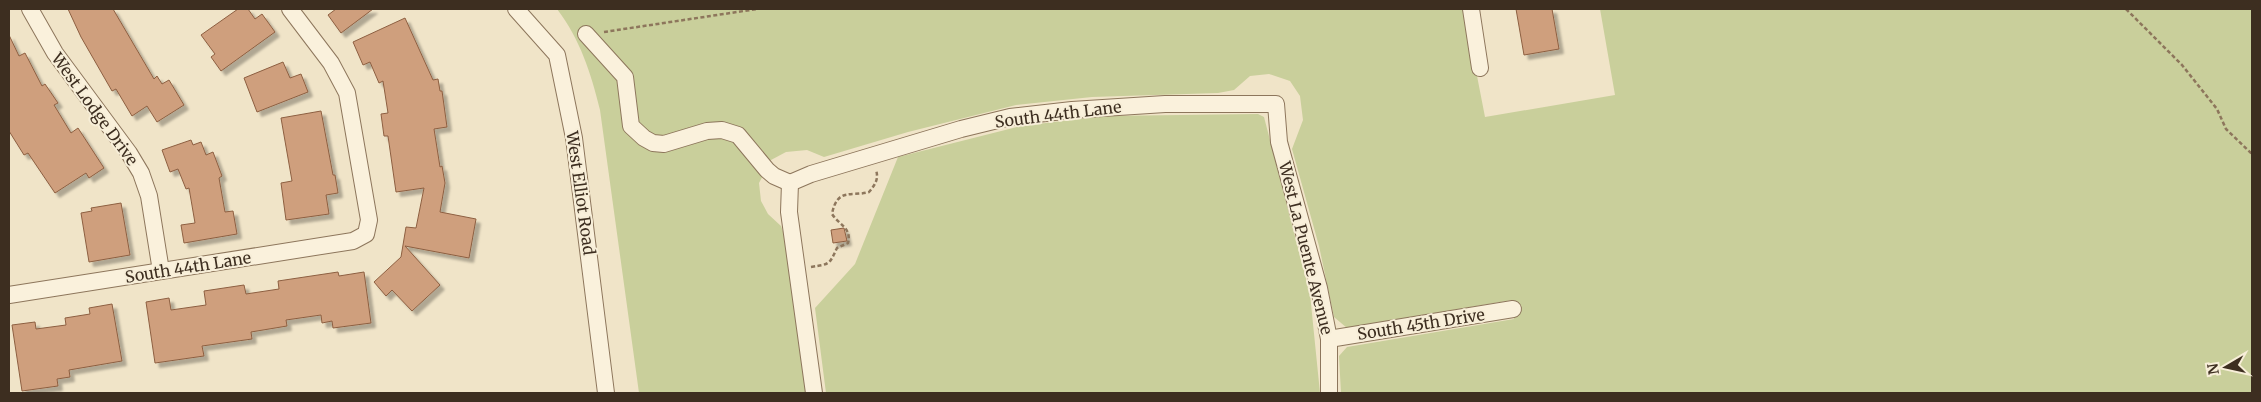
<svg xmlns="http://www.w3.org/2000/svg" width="2261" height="402" viewBox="0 0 2261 402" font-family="Merriweather,serif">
<defs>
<filter id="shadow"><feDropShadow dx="4.5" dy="4.5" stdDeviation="1" flood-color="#0004"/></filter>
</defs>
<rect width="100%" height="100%" fill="#f0e4c8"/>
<g fill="#c9cf9b">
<path d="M557,9H1464L1485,117L1615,95L1600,9H2252V393H1341L1339,356L1347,347L1514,319L1512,300L1347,328L1334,317L1319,246L1292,149L1303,120L1300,96L1290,81L1269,74L1250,76L1234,90L1218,93L1092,97L1016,105L908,132L824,157L807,150L786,152L771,160L759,183L761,201L768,214L781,226L784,234L806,393H639L600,110C591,73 580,39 557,9Z"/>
<polygon points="1258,114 1264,117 1310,294 1320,393 826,393 815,308 855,264 898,157 1021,126 1104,116"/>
</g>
<g fill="#cf9f7d" stroke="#8d5f41" filter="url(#shadow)">
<polygon points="68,9 113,9 154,79 157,76 162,84 169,80 184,105 157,122 147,106 132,116 116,89 112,91 81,37"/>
<polygon points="238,9 248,9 255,19 262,14 275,32 221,71 211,57 215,54 201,35"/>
<polygon points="336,9 373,9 341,33 328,15"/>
<polygon points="1516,9 1552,9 1559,49 1524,55"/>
<polygon points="405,18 433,80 438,79 440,91 442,91 447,127 434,129 440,167 442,166 445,183 440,212 476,219 469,258 405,246 440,285 412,311 392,290 386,296 374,282 401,257 406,227 416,228 424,188 396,192 388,136 384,136 381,114 388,113 383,81 379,83 370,62 363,65 353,42"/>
<polygon points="9,35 19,56 25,53 42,86 45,84 58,103 54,105 71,133 78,128 104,168 89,178 86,173 55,193 28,153 24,155 9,131"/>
<polygon points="283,62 290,78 301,74 308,92 257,112 244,78"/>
<polygon points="321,111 333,175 335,175 338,193 326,195 329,214 286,220 281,183 292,181 281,118"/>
<polygon points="191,140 193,145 201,142 206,155 213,152 222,176 219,178 225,212 233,211 237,234 184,243 181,225 195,223 189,188 186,189 178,169 170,172 162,150"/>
<polygon points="121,203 130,255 89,262 81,213 92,211 91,208"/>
<polygon points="844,228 847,241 833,243 831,230"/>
<polygon points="338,272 339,276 364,272 371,323 333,328 332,321 322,323 321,315 286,320 287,326 251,332 252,339 202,346 204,356 155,363 146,302 169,298 171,310 206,305 204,291 244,285 246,294 279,289 278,281"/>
<polygon points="112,304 122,361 69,370 70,377 57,379 58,386 22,391 12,325 35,322 36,329 66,325 65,318 90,314 89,308"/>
</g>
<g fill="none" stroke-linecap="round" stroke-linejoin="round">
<g stroke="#8d765c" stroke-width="18">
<g id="minor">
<polyline points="30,9 55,53 129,153 141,173 149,196 161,271"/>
<polyline points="516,9 557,55 574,138 606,393"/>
<polyline points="1471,9 1480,68"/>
<polyline points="586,34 625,77 631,126 644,138 653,143 664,144 707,131 722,130 738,135 767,170 774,176 790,183"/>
<polyline points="790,183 811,174 961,129 1010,117 1072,110 1165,104 1276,104 1279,142 1319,288 1329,339 1329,393"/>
<polyline points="790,183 789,212 814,393"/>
<polyline points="9,295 353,241 366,234 369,220 347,93 331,63 290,9"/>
<polyline points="1329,339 1513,309"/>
</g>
</g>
<g stroke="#8d765c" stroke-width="2.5" stroke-dasharray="4 2.5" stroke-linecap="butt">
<polyline points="2126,9 2182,65 2217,109 2226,129 2252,154"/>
<polyline points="604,32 757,9"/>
<path d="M811,267C830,264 829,265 837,248L848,243C852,228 839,225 832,214C837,187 852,197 869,192C875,185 879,179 876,170"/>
</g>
<use href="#minor" stroke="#faf1dc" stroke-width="16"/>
</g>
<g text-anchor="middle" stroke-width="4" stroke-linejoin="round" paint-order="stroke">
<g font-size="16" fill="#3d2e20" stroke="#f7eed8">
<text transform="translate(95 109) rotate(54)" y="6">West Lodge Drive</text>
<text transform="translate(1058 114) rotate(-7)" y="6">South 44th Lane</text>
<text transform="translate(581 193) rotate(82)" y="6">West Elliot Road</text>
<text transform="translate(1306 248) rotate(76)" y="6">West La Puente Avenue</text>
<text transform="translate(188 267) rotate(-9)" y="6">South 44th Lane</text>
<text transform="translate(1421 324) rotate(-9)" y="6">South 45th Drive</text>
</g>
</g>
<rect width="2261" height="402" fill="none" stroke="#3d2e20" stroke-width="20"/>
<g transform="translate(2226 367) rotate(261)" stroke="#f7eed8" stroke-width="4" paint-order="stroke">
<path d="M0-4L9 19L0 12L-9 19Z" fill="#3d2e20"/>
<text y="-8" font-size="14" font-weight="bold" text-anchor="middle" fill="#3d2e20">N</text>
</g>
</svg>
